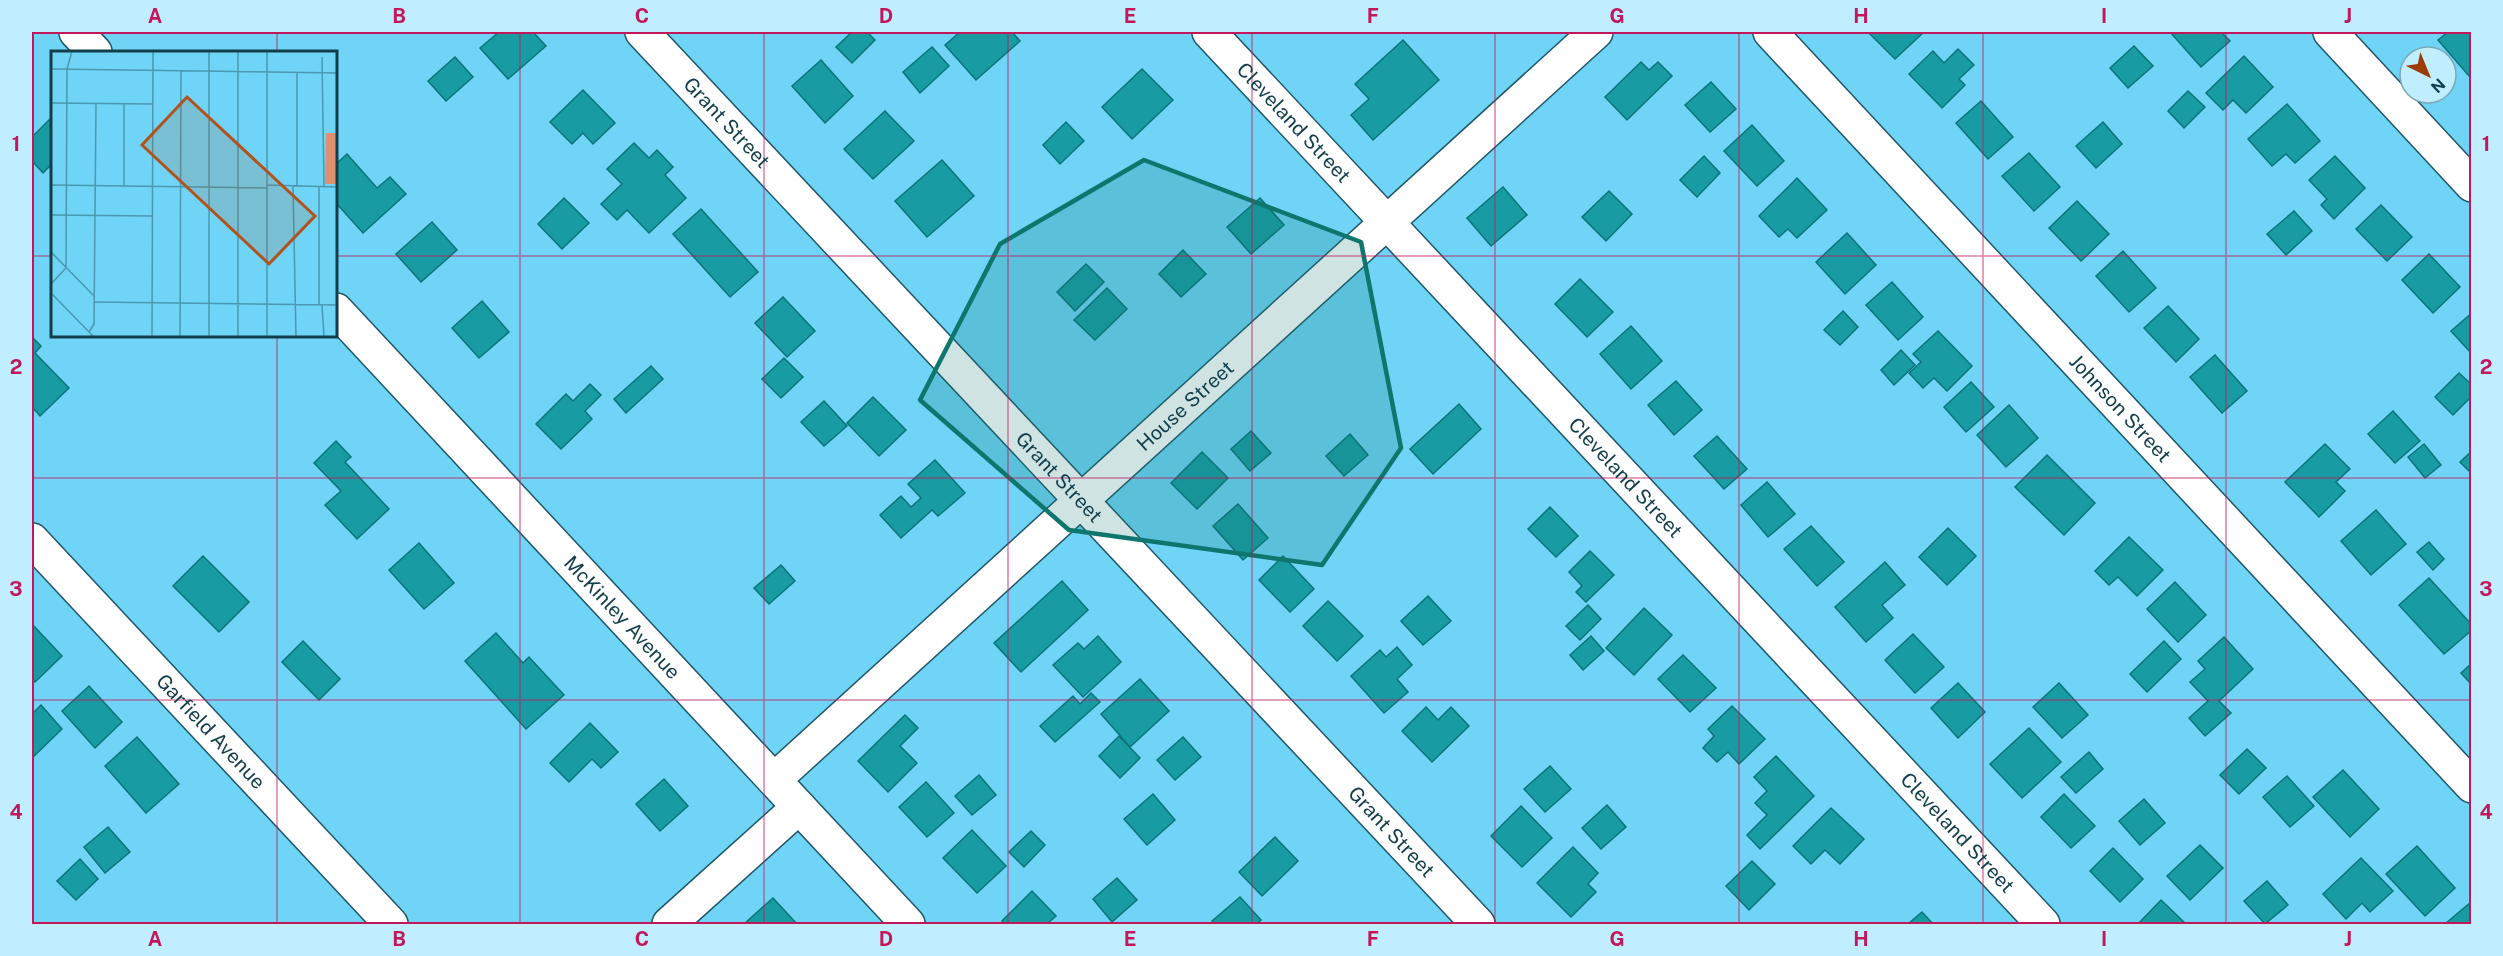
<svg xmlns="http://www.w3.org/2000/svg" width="2503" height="956" viewBox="0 0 2503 956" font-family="'Public Sans',sans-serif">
<rect width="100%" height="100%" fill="#6fd4f5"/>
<g fill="#189ba3" stroke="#0b747a" stroke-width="1.5">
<polygon points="499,32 533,32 546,46 508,79 480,48"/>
<polygon points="852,32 867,32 875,40 852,63 836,47"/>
<polygon points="960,32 1012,32 1020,41 976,80 945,45"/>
<polygon points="1868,32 1924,32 1895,59"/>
<polygon points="2170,32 2221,32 2230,41 2201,67"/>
<polygon points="2448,32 2472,32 2472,73 2469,76 2438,40"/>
<polygon points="1403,40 1439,80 1373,140 1351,115 1369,99 1355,84"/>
<polygon points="2134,46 2153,66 2128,88 2110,68"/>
<polygon points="932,47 949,66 920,93 903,72"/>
<polygon points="1958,49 1974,65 1959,79 1965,85 1942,108 1909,74 1933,51 1944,63"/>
<polygon points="2244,56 2273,87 2246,113 2233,100 2223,110 2206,93"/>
<polygon points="455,57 473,77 446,101 428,81"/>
<polygon points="821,60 853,96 825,123 792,86"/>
<polygon points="1641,62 1649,70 1658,62 1672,76 1627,120 1605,97"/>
<polygon points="1142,69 1173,100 1132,139 1102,107"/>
<polygon points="1711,82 1736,109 1710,132 1685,105"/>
<polygon points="583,90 615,123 593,144 583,133 572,144 550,122"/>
<polygon points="2188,91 2205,107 2184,128 2168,111"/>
<polygon points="1981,101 2013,137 1988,159 1956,123"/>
<polygon points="2287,104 2320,141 2295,163 2286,154 2272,166 2248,139"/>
<polygon points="885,111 914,141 873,179 844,149"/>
<polygon points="52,117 52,164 43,173 32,161 32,137"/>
<polygon points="1066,122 1084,141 1060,164 1043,145"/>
<polygon points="2103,122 2122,144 2096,168 2076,146"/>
<polygon points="1752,125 1784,161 1757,186 1724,151"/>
<polygon points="634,143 649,158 657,150 673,167 665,175 686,198 649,233 627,210 617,220 601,204 622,184 607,169"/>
<polygon points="2029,153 2060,187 2034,211 2002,176"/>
<polygon points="347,154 377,188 390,177 406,194 363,233 336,203 336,164"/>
<polygon points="1704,156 1720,173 1697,197 1680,180"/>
<polygon points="2335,156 2365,188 2334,219 2321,205 2327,199 2309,180"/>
<polygon points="942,160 974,196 927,237 895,201"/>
<polygon points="1797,178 1827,210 1797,238 1788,229 1779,237 1759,216"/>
<polygon points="1503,187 1527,215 1491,246 1467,218"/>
<polygon points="1609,191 1632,214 1606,241 1582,217"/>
<polygon points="564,198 589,223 562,249 538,224"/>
<polygon points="1260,198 1284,225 1251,254 1227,227"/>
<polygon points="2077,201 2109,234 2081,261 2049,228"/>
<polygon points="2381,205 2412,237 2387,261 2356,229"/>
<polygon points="701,209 758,272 730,297 673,234"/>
<polygon points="2294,211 2312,231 2286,255 2267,234"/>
<polygon points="432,222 457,250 421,282 396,254"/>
<polygon points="1847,233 1876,265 1845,294 1816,262"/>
<polygon points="1183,250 1206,274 1181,297 1159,274"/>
<polygon points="2123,251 2156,288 2129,312 2096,276"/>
<polygon points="2429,254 2460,287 2433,313 2402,280"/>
<polygon points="1086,264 1104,282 1075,311 1057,292"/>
<polygon points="1580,279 1613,312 1587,337 1555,304"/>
<polygon points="1892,282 1923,317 1898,340 1866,305"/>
<polygon points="1107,288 1127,309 1095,340 1074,320"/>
<polygon points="783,297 815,331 787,357 755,323"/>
<polygon points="482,301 509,332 479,358 452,328"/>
<polygon points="2168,306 2199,339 2176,362 2144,328"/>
<polygon points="1843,311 1858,327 1840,345 1824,330"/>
<polygon points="2472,313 2472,354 2451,331"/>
<polygon points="1631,326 1662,361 1631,389 1600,354"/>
<polygon points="1938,331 1972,366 1947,391 1934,378 1923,388 1909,373 1921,362 1913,354"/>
<polygon points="32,337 41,346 35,353 69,388 40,416 32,407"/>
<polygon points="1901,350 1915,365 1894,385 1881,370"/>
<polygon points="2215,355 2247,391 2222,413 2190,377"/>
<polygon points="784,358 803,377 781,398 762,379"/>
<polygon points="651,366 663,379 626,413 614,399"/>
<polygon points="2459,373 2472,385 2472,396 2453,415 2435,397"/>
<polygon points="1676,381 1702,410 1674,435 1648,405"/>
<polygon points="1971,382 1994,407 1966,432 1944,407"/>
<polygon points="590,384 601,395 585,411 592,419 561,449 536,424 566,394 573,401"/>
<polygon points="873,397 906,430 879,456 847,423"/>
<polygon points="824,401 847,426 824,446 801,422"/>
<polygon points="1459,404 1481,429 1433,474 1410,449"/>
<polygon points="2009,405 2038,438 2006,467 1977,435"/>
<polygon points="2393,411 2420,441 2395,463 2368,434"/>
<polygon points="1251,431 1271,453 1250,471 1231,449"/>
<polygon points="1350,434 1368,455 1344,476 1326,456"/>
<polygon points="1717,436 1747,469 1724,489 1694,456"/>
<polygon points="336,441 351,457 345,462 389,509 357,539 325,505 341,491 314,463"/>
<polygon points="2325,444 2350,469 2336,482 2345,491 2319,517 2285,482"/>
<polygon points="2424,444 2441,465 2425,478 2408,457"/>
<polygon points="2472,451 2472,474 2460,462"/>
<polygon points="1202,452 1228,478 1197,509 1171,483"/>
<polygon points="2047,455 2095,503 2064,535 2015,487"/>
<polygon points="935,460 965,493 938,516 932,510 901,538 880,515 901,496 911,507 921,498 908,484"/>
<polygon points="1767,482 1795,514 1768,537 1741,505"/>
<polygon points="1238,504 1268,538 1243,560 1213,526"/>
<polygon points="1550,507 1578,536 1556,557 1528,529"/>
<polygon points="2376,510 2406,544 2371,575 2341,541"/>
<polygon points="1811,526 1844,562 1817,586 1784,549"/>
<polygon points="1948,528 1976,556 1947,585 1919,557"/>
<polygon points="2129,537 2163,570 2137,596 2118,577 2109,585 2095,571"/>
<polygon points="2429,542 2444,559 2433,570 2417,552"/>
<polygon points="419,543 454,583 424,609 389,570"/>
<polygon points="1590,551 1614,575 1586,602 1576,592 1582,586 1569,572"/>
<polygon points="203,556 249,602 219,632 173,586"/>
<polygon points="1283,556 1314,589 1290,612 1259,580"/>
<polygon points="1885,562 1905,585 1882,605 1893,618 1866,642 1835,607"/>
<polygon points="781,565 795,581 769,604 754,588"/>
<polygon points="2429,578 2472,625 2472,630 2444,654 2399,605"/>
<polygon points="1062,581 1088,610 1021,672 994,643"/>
<polygon points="2175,582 2206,615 2178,642 2147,609"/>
<polygon points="1428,596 1451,621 1423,645 1401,621"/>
<polygon points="1328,601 1363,636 1337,661 1303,626"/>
<polygon points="1588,605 1601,619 1580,640 1566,626"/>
<polygon points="1644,608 1672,635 1634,675 1606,648"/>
<polygon points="32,624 62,656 35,682 32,679"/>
<polygon points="496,633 523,663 529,657 564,695 526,729 465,661"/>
<polygon points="1913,634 1944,667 1915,693 1885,660"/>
<polygon points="1098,636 1121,662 1083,697 1053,665 1078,643 1084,649"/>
<polygon points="1591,636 1604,651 1583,670 1570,655"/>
<polygon points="2224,637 2253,669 2219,701 2231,713 2205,736 2189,718 2208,701 2190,682 2205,669 2198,661"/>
<polygon points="303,641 340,679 319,700 282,662"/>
<polygon points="2164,641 2181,659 2147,692 2130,674"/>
<polygon points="1397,647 1412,665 1397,679 1408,692 1384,713 1351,676 1380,650 1386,657"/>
<polygon points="1683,655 1716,688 1690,712 1658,679"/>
<polygon points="2472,663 2472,685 2461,673"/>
<polygon points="1140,679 1169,711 1130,747 1101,714"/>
<polygon points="1958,683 1985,712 1958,738 1931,708"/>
<polygon points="2059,683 2088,715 2062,738 2033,707"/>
<polygon points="89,686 122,722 95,748 62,711"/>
<polygon points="1091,693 1100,702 1055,742 1040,726 1073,696 1080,704"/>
<polygon points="41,705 62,729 34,756 32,753 32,714"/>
<polygon points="1732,706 1765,739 1739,764 1728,752 1717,762 1703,748 1714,736 1708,729"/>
<polygon points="1426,707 1438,720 1451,707 1469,726 1432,762 1402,731"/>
<polygon points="905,715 918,728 900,746 917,763 888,792 858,761"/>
<polygon points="590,723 618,752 601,768 592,759 569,782 550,763"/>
<polygon points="2029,728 2061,762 2022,798 1990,764"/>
<polygon points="1119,736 1140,758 1120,778 1099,756"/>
<polygon points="137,737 179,784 146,813 105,766"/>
<polygon points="1183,737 1201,757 1175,780 1157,760"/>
<polygon points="2247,749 2266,768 2239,794 2220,775"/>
<polygon points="2089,752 2103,769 2076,793 2061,777"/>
<polygon points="1776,756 1814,796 1760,849 1747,835 1767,815 1755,803 1767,791 1754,777"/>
<polygon points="1550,766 1571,789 1545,812 1524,789"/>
<polygon points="2343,770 2379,809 2350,837 2313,797"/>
<polygon points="979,775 996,795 972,815 955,796"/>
<polygon points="2287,776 2314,806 2290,827 2263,797"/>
<polygon points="664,779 688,806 660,831 636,804"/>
<polygon points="926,782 954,813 927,837 899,807"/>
<polygon points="1153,794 1175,820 1147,845 1124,819"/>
<polygon points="2064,794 2095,826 2071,848 2041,817"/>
<polygon points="2144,799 2165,823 2140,845 2119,821"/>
<polygon points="1607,805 1626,827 1601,849 1582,828"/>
<polygon points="1521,806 1552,838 1522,867 1491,836"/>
<polygon points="1831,808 1864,839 1840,864 1825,850 1811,864 1793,846"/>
<polygon points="108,827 130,852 105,873 84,847"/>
<polygon points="972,830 1006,866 977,893 943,858"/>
<polygon points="1031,831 1045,845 1024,867 1009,852"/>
<polygon points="1275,837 1298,861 1262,896 1239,872"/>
<polygon points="2200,845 2223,868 2190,900 2167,876"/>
<polygon points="2417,846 2455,888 2425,916 2386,874"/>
<polygon points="1573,847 1598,873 1588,884 1596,892 1571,917 1537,883"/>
<polygon points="2113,848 2143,879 2120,902 2090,871"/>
<polygon points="2361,858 2393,891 2370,912 2362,903 2346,919 2323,894"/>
<polygon points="80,859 98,879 76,900 57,881"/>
<polygon points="1752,861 1775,884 1749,910 1726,886"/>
<polygon points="1117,878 1137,900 1112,922 1093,899"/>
<polygon points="2267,881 2288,905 2265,924 2244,901"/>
<polygon points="1032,891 1056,916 1047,924 1006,924 1002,921"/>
<polygon points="1240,897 1261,920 1257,924 1215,924 1212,921"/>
<polygon points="773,898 797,924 744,924"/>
<polygon points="2161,900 2186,924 2138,924"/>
<polygon points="2471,902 2472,924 2445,924"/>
<polygon points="1922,912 1933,924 1908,924"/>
</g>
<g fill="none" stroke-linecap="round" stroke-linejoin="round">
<g stroke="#205768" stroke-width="36">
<g id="minor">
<polyline points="76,32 95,52"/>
<path id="s1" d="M642,32L1478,924"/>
<path id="s2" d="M1209,32L2043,924"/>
<path id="s3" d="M1770,32L2472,786"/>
<polyline points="2330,32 2472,185"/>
<path id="s4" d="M336,310L908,924"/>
<path id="s5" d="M32,540L391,924"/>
<path id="s6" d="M774,780L1596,32"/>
<polyline points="669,924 799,807"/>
</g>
</g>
<use href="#minor" stroke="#fff" stroke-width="33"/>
</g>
<path fill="#0f766e" fill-opacity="0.2" stroke="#0f766e" stroke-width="4.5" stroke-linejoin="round" d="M1144,160L1361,242L1401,448L1322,565L1069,530L920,400L1000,244Z"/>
<path fill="none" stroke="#c2185b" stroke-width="1.5" stroke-opacity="0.55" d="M277,32V52M520,32V924M764,32V924M1008,32V924M1252,32V924M1495,32V924M1739,32V924M1983,32V924M2226,32V924M32,256H52M336,256H2472M277,336V924M32,478H2472M32,700H2472"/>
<g text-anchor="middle" stroke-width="4.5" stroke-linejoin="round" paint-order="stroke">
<g font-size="20" fill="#123e4c" stroke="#c0eefe">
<text dy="7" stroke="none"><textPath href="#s1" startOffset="124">Grant Street</textPath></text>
<text dy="7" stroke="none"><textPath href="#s2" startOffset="124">Cleveland Street</textPath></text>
<text dy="7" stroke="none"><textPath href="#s6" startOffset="556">House Street</textPath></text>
<text dy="7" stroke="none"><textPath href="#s3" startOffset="514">Johnson Street</textPath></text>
<text dy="7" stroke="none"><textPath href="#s1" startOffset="610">Grant Street</textPath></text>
<text dy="7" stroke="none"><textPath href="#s2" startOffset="610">Cleveland Street</textPath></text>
<text dy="7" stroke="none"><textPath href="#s4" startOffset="420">McKinley Avenue</textPath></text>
<text dy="7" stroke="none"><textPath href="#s5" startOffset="262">Garfield Avenue</textPath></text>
<text dy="7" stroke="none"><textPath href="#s1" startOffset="1096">Grant Street</textPath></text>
<text dy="7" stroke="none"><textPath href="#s2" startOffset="1096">Cleveland Street</textPath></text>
</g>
</g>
<g transform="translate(51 51)">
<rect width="286" height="286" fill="#6fd4f5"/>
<path d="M275,82H286V133H274Z" fill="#dd9072"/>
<path fill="none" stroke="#4a98b1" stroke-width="1.5" d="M187,0V286M271,6L273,135M0,18L287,22M246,21V135M0,52L102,53M0,134L216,137M216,134L287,136M73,135V53M242,135L245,286M0,164L101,165M0,201L44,246M0,233L15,217L16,18L21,0M0,242L43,286M44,251L287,254M268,254V135M271,254L273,286M38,281L43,273L45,53M101,286L102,0M129,286L130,20M158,286V0M216,286V0"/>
<path fill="#b2521c" fill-opacity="0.15" stroke="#b2521c" stroke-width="3" d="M136,46L264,165L218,213L91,94Z"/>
<rect width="286" height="286" fill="none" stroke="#123e4c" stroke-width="3"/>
</g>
<rect width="2503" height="956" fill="none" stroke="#c0eefe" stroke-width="66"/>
<g transform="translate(2428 75) rotate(137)"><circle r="28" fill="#c0eefe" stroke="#7aa8b7" stroke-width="1.5"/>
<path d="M0-4.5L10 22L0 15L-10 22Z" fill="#9e3a04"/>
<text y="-9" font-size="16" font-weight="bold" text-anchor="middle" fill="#123e4c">N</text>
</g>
<rect x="33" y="33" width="2437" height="890" fill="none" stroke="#c2185b" stroke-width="2"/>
<g font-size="20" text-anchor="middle" font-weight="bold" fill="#c2185b">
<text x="155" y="23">A</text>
<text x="399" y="23">B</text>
<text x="642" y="23">C</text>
<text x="886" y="23">D</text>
<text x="1130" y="23">E</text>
<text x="1373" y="23">F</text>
<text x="1617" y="23">G</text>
<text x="1861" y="23">H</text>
<text x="2104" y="23">I</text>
<text x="2348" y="23">J</text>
<text x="16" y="151">1</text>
<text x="2486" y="151">1</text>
<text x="16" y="374">2</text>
<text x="2486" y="374">2</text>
<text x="16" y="596">3</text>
<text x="2486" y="596">3</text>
<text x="16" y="819">4</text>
<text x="2486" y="819">4</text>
<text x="155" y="946">A</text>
<text x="399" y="946">B</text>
<text x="642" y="946">C</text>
<text x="886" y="946">D</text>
<text x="1130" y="946">E</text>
<text x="1373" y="946">F</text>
<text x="1617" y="946">G</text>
<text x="1861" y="946">H</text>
<text x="2104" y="946">I</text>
<text x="2348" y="946">J</text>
</g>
</svg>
